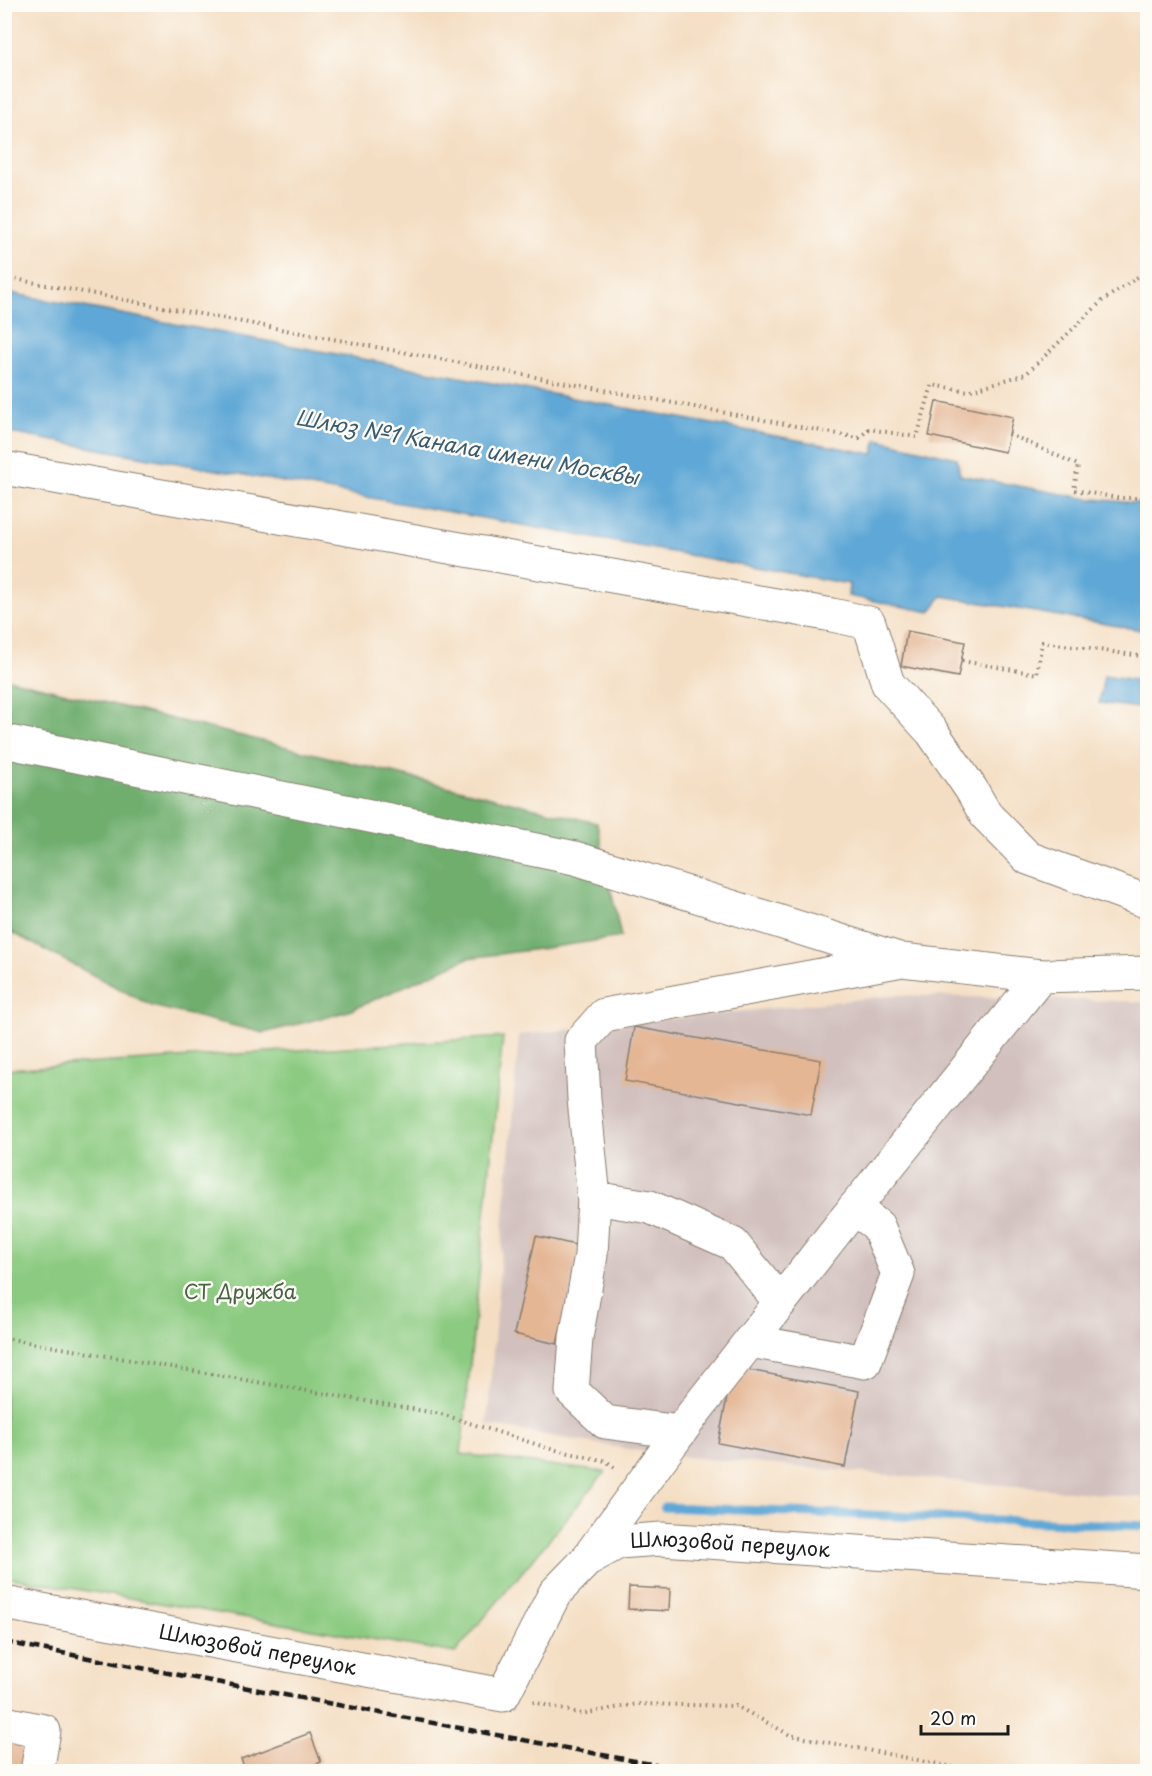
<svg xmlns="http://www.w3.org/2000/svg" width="1152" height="1776" viewBox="0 0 1152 1776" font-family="'Playpen Sans',sans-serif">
<rect width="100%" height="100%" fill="#fdfcf7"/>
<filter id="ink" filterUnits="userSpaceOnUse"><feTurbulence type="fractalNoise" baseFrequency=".0167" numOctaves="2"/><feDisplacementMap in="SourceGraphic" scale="12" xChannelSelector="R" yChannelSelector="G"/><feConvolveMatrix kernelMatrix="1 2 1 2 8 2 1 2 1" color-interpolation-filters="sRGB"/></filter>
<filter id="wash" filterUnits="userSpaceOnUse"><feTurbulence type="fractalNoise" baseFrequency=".008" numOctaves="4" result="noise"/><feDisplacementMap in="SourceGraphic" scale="24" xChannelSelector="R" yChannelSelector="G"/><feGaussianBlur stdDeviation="1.35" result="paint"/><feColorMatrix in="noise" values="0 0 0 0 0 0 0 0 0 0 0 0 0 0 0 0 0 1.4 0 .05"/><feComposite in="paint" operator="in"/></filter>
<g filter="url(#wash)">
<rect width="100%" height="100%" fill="#f4dec3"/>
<polygon fill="#d1c0bd" points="898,995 1147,1002 1147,1498 663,1455 487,1425 519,1035"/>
<polygon fill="#8bca80" stroke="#54734e" stroke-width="1.5" points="503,1037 461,1454 605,1472 455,1653 5,1577 5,1069"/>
<polygon fill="#70ae6e" stroke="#466545" stroke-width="1.5" points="5,678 597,823 621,937 539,949 468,958 349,1011 264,1033 152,1006 5,929"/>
<g fill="#5fa7d6" stroke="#3e6279" stroke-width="1.5">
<polygon points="4,292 873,454 877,439 957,458 960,475 1084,498 1147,504 1147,631 942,596 930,612 848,596 849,584 5,432"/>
<polygon points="1104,675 1147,682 1147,709 1099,703"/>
</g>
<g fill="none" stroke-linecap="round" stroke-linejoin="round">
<polyline stroke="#5fa7d6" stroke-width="9" points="664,1507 1148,1526"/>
</g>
<g id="blocks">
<g fill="#e4b694">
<polygon points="936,401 1013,417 1005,452 929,436"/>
<polygon points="907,631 965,642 958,677 901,666"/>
<polygon points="634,1027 821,1060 811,1115 625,1081"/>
<polygon points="536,1236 580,1246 557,1344 514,1334"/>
<polygon points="733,1367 859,1391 845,1467 718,1443"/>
<polygon points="629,1587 670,1589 669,1611 628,1609"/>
<polygon points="310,1733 321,1762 295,1772 246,1772 241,1759"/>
<polygon points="4,1736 28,1740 22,1772 4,1772"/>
</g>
</g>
</g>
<g filter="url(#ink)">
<use href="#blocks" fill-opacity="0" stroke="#887d70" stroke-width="1.5"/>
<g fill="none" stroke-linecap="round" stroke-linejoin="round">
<g stroke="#887d70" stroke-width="35">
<g id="minor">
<polyline points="4,468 832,615 869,623 888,684 932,732 971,789 986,815 1028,858 1148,902"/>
<polyline points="4,741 575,858 902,960 1041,976"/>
<polyline points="594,1198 584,1099 581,1041 604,1015 897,961"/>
<polyline points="750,1341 865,1362 898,1274 878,1226 854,1208"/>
<polyline points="680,1432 605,1422 572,1391 576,1338 591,1255 594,1198 650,1207 733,1244 780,1302"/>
<polyline points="590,1555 696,1410 836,1231 1041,976 1148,973"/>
<path id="s1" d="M4,1603L503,1695L555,1593L588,1559L619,1542L661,1539L1148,1571"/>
<polyline points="4,1723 44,1731 37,1772"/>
</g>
</g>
<g stroke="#887d70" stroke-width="4" stroke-dasharray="1.5 4.5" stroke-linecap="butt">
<polyline points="4,277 859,438 869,429 917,437 932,385 968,391 1026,374 1102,301 1148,270"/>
<polyline points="1009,434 1078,465 1074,490 1118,498 1148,498"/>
<polyline points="962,661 1037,674 1042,642 1148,657"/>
<polyline points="4,1338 441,1414 551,1449 606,1461 615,1468"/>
<polyline points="533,1702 582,1714 637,1704 736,1706 790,1735 979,1772"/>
</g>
<use href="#minor" stroke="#fff" stroke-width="33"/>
<polyline stroke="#1c1c1c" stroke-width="4.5" stroke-dasharray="9 4.5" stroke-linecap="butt" points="4,1642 693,1772"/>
</g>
</g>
<g text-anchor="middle" stroke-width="5" stroke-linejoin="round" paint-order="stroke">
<g font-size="20" fill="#486244" stroke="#fdfcf7">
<text x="240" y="1299">СТ Дружба</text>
</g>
<g font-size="20" fill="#1c1c1c" stroke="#fdfcf7">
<text dy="7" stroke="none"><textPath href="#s1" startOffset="816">Шлюзовой переулок</textPath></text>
<text dy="7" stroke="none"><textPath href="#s1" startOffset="258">Шлюзовой переулок</textPath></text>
</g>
<g font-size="21" font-style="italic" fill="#3a5b70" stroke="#fdfcf7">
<text transform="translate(467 448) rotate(10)" y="7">Шлюз №1 Канала имени Москвы</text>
</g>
</g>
<rect width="1152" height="1776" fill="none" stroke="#fdfcf7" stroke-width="24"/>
<path d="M921 1725v9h87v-9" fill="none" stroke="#1c1c1c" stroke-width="3"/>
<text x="930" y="1725" font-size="18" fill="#1c1c1c" stroke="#fdfcf7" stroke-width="4.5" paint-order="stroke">20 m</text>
</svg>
